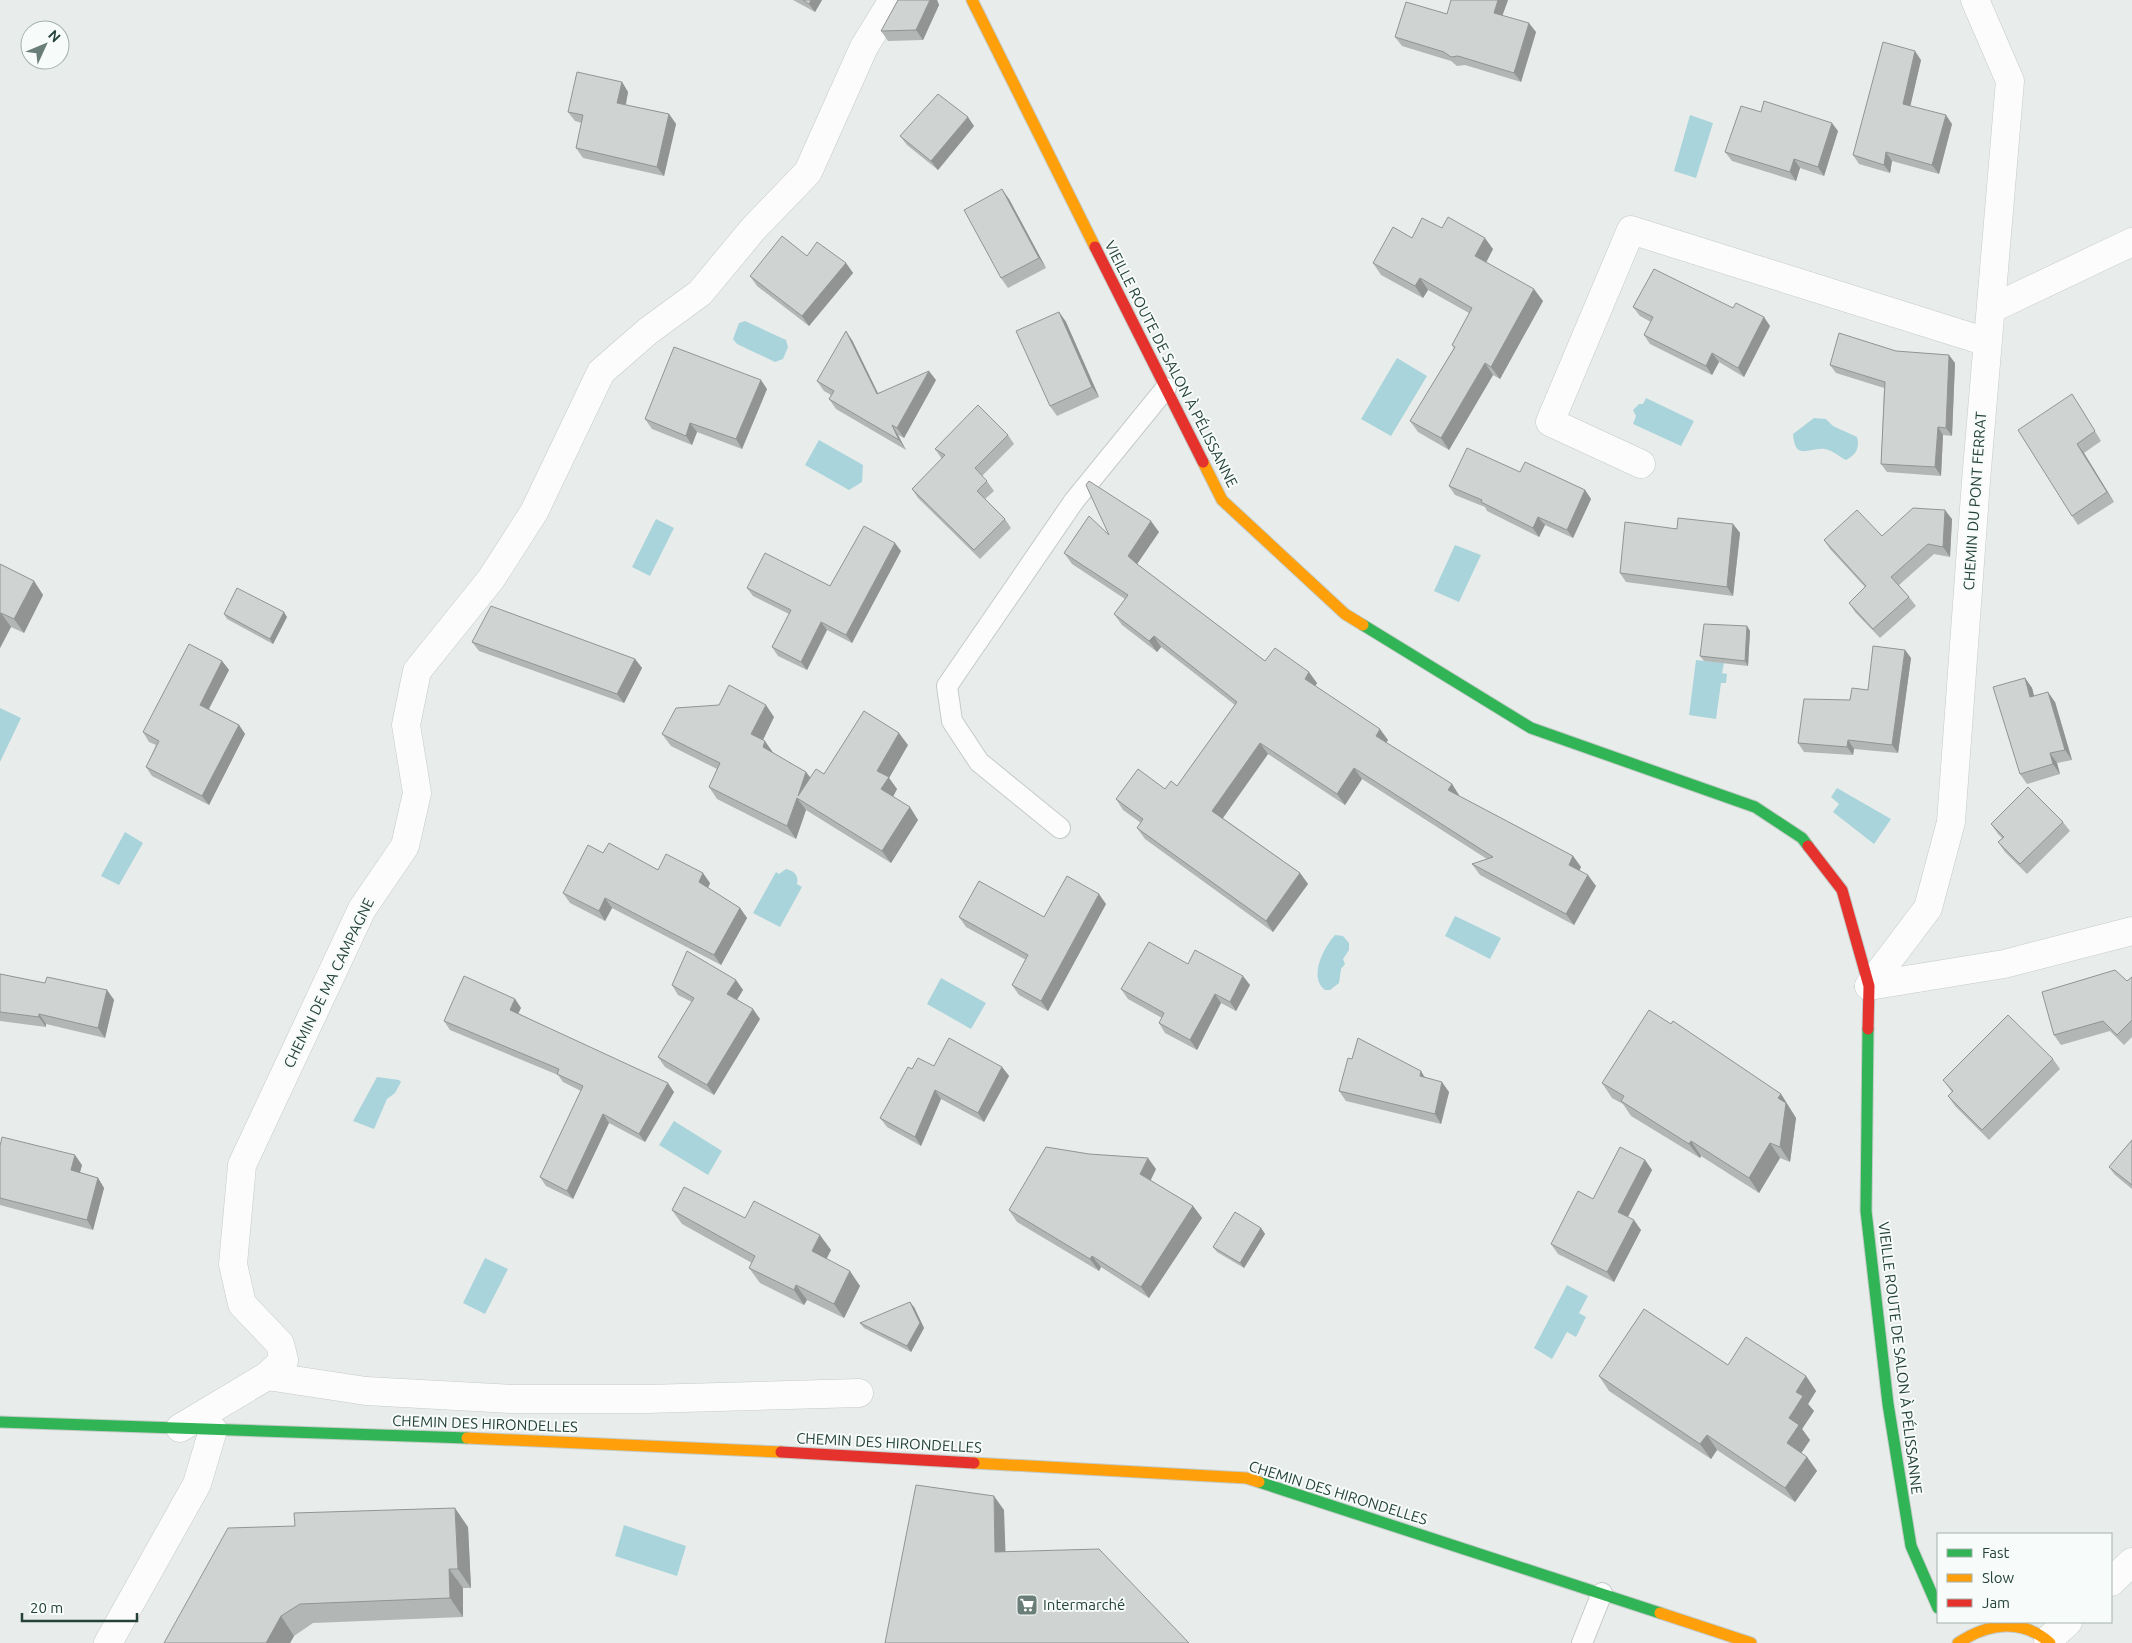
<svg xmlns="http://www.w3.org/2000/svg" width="2132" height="1643" viewBox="0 0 2132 1643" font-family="Ubuntu,sans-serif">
<rect width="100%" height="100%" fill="#e8edeb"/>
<g fill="#a9d4db">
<polygon points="1690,115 1713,123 1696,178 1674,171"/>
<polygon points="745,321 786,340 788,347 783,359 775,362 737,344 733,339 739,323"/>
<polygon points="1397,358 1427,376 1391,436 1361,419"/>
<polygon points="1646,398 1694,421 1681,446 1633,424 1636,416 1633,410 1639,404 1643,404"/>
<path d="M1814,418L1826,419L1833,426L1857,437C1860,448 1856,455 1846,460C1840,457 1832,450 1825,449C1809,447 1795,462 1793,434Z"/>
<polygon points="819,440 863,465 862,482 849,490 805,465"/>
<polygon points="656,519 674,528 650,576 632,567"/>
<polygon points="1455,545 1481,555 1459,602 1434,591"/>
<polygon points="1696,660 1724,663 1722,673 1727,674 1726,683 1721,683 1716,719 1689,715"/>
<polygon points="0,708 21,718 0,762"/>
<polygon points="1837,788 1891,819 1874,844 1833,812 1839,804 1831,797"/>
<polygon points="125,832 143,843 119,885 101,876"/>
<path d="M786,869C794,871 799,875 797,884L802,887L780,927L753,913L776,872L779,874Z"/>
<polygon points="1455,916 1501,938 1490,959 1445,936"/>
<path d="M1335,935L1343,936L1349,943V950L1343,959L1345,964L1341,969L1339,983L1330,990H1325C1308,977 1324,947 1335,935Z"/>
<polygon points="941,978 986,1003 971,1029 927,1004"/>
<polygon points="377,1077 399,1080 401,1082 395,1093 387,1099 374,1129 353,1121"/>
<polygon points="674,1121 722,1151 708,1175 659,1145"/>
<polygon points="485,1258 508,1269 485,1314 463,1303"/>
<polygon points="1567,1285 1588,1296 1579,1313 1586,1317 1576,1337 1567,1332 1552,1359 1534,1348"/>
<polygon points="624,1525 686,1546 677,1576 615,1556"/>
</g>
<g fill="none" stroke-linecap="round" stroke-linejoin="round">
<g stroke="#c5cac8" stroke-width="22">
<g id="lane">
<polyline points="1060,828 979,762 952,721 947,686 1074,501 1166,388"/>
<polyline points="1582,1643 1602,1593"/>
</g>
</g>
<g stroke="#c5cac8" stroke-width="29">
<g id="street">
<polyline points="1991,309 2132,242"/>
<polyline points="1641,464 1550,422 1631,230 1987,342"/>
<polyline points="1869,986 1928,908 1951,822 1976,481 2010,81 1975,0"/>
<polyline points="1869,986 2004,964 2132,931"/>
<polyline points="267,1376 366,1391 512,1399 646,1399 859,1393"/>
<polyline points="180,1428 267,1376 284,1360 280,1344 242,1304 233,1264 242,1165 362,909 405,846 417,793 406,725 417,671 491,579 534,512 601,372 648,331 700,293 754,228 808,172 864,47 893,0"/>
<polyline points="2111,1582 2132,1562"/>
<polyline points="2048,1640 2068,1622"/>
<polyline points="108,1643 197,1484 213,1430"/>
</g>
</g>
<g stroke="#c3cbc8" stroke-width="13">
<g id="fast">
<polyline points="1363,625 1531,728 1755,807 1802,838 1808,846"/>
<polyline points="1868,1029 1866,1211 1888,1404 1911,1546 1938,1608"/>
<polyline points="0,1422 467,1438"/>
<polyline points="1259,1482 1660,1613"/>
</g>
</g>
<g stroke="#c3cbc8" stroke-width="13">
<g id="slow">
<polyline points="972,0 1095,247"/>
<polyline points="1203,462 1222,500 1345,614 1363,625"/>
<polyline points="467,1438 781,1452"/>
<polyline points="974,1463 1246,1478 1259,1482"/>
<polyline points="1660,1613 1751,1643"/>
<path d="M1958,1643C1988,1623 2022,1618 2050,1643"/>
</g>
</g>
<g stroke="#c3cbc8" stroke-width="13">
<g id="jam">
<polyline points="1095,247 1203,462"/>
<polyline points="1808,846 1842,890 1869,986 1868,1029"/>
<polyline points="781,1452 974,1463"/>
</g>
</g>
<use href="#lane" stroke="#fcfcfc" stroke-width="20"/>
<use href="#street" stroke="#fcfcfc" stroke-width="28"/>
<use href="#fast" stroke="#30b455" stroke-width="11"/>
<use href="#slow" stroke="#ff9f0a" stroke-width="11"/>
<use href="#jam" stroke="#e5322d" stroke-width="11"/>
</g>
<g fill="#b2b6b5">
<polygon points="793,0 822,0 815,12"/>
<polygon points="898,0 937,0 939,5 923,40 888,41 881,31"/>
<polygon points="1508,0 1502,16 1536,32 1521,82 1465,65 1457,66 1451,61 1402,46 1395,37 1447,14"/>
<polygon points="1921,60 1910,106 1952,124 1939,174 1892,161 1890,173 1859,164 1853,155"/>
<polygon points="622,82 628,92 626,105 669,114 676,124 664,176 583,158 576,148 582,123 575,121 568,112"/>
<polygon points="1761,112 1838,131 1824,176 1800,168 1796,181 1732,161 1725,152"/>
<polygon points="974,126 938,170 907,145 900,136"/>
<polygon points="1009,199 1046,268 1008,288 1001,278"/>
<polygon points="1442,228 1493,249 1486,263 1543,301 1500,379 1493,375 1449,450 1418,432 1410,421 1454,348 1452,345 1469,313 1428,290 1423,298 1381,275 1373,263 1412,238"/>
<polygon points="846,263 853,273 809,326 757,286 750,276"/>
<polygon points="1633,307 1770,326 1744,377 1719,362 1712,375 1650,344 1644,335 1651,322 1640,316"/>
<polygon points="1059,312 1066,322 1099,397 1057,416 1050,406"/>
<polygon points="852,340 878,393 936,380 904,438 898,435 906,450 836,409 829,399 831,395 824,391 817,381"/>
<polygon points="1896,351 1955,363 1952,436 1943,435 1941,476 1887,472 1881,464 1884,388 1836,373 1830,365"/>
<polygon points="767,389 742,449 697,432 692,445 652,429 645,419"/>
<polygon points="2078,403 2101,441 2084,453 2114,502 2078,525 2072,516"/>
<polygon points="1008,435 1014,444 982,476 987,481 994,491 985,499 1005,519 1011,528 980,559 918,498 912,489 942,459 935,449"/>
<polygon points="1520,472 1585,490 1591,499 1573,538 1545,525 1539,537 1487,511 1485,507 1455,495 1449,486"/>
<polygon points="1952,519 1950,557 1934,554 1899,585 1909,597 1916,606 1880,638 1855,612 1849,603 1865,587 1830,549 1824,540 1882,536"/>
<polygon points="1733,524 1740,533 1733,596 1626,582 1620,573 1677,529"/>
<polygon points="1159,532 1137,564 1265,661 1317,683 1315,686 1388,740 1386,743 1452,784 1459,796 1573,856 1581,867 1579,870 1596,886 1574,925 1480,875 1472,864 1487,859 1362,779 1345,805 1268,754 1223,818 1300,873 1308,884 1273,932 1145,839 1137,828 1141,823 1123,810 1116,799 1177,786 1235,705 1161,647 1157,652 1122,625 1114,614 1125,599 1072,564 1064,553 1109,535"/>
<polygon points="901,551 852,643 827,630 807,670 778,656 772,647 789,614 753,596 747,588 830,586"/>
<polygon points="0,564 34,581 43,595 24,633 11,627 0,648"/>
<polygon points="224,614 287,617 273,644 227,619"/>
<polygon points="1747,626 1750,631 1748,666 1704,661 1700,656"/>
<polygon points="472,642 635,659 642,668 624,703 479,651"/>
<polygon points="1905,650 1911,658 1898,753 1854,749 1853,755 1804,752 1798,743 1850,700 1868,690"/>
<polygon points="222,661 229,670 209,709 239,725 245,734 209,805 152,776 146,767 156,745 149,742 143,732"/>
<polygon points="2025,678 2032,688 2034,696 2055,702 2072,760 2057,763 2060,774 2027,784 2020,774"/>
<polygon points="774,717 763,740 773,753 806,772 810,777 824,774 908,745 889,778 897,789 893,797 918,820 891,863 806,810 796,839 717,799 709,787 717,769 671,746 662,734"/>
<polygon points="2063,822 2070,831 2027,874 2005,852 1998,842 2002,838 1998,834 1991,824"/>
<polygon points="603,853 658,870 710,883 708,888 740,908 747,918 721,965 612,908 605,921 570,903 563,893"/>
<polygon points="1106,904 1048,1011 1019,995 1012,985 1026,960 966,927 959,917 1044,917"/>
<polygon points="1188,964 1250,985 1236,1011 1221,1003 1197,1050 1165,1033 1159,1023 1162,1018 1128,999 1121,989"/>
<polygon points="0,974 45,983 107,990 114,1000 105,1038 46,1024 46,1027 0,1021"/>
<polygon points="2132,977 2132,1037 2124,1045 2110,1031 2061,1045 2054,1035"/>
<polygon points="736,980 743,990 737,1000 760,1019 714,1095 665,1067 658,1057 692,1002 678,995 672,985"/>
<polygon points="515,999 521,1008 518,1013 674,1092 645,1142 609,1123 573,1199 546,1186 540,1177 581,1091 563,1082 558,1075 450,1030 444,1021"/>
<polygon points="2053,1059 2060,1069 1989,1140 1955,1106 1948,1096 1952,1092 1943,1080"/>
<polygon points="934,1066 1002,1067 1009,1076 984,1122 941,1099 921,1146 887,1127 880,1118 912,1069"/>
<polygon points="1425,1077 1449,1092 1441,1124 1346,1101 1339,1091"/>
<polygon points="1602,1083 1781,1094 1796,1118 1790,1162 1780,1158 1759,1193 1701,1156 1700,1158 1631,1116 1623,1104 1612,1098"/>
<polygon points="2132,1140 2132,1189 2115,1175 2109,1167"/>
<polygon points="0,1146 82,1165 80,1172 98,1178 104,1188 93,1230 0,1205"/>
<polygon points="1645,1160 1652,1170 1628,1217 1641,1230 1614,1282 1558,1254 1551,1244 1593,1199"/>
<polygon points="1156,1169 1150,1180 1193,1206 1202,1218 1149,1298 1101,1267 1099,1271 1017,1222 1009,1210"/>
<polygon points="672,1210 745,1218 831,1250 826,1258 860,1286 844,1318 807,1300 804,1305 760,1283 749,1268 752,1263 682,1224"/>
<polygon points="1261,1228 1265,1234 1244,1268 1217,1252 1213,1247"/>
<polygon points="914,1307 924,1328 911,1352 864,1328 860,1323"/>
<polygon points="1728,1365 1806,1376 1816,1391 1808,1404 1814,1411 1802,1429 1810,1440 1801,1453 1807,1457 1817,1471 1795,1502 1717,1450 1711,1459 1609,1391 1599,1376"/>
<polygon points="468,1527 471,1588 463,1588 463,1617 313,1623 294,1636 290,1643 164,1643"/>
</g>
<g fill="#919493">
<polygon points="811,0 822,0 815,12 809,4"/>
<polygon points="930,0 937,0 939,5 923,40 916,30"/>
<polygon points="1498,0 1508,0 1500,22 1494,13"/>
<polygon points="1529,23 1536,32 1521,82 1514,73"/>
<polygon points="1915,51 1921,60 1909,112 1903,104"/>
<polygon points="622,82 628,92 624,112 617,103"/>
<polygon points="669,114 676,124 664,176 657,167"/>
<polygon points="1946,115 1952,124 1939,174 1932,165"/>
<polygon points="968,117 974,126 938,170 931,161"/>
<polygon points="1832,123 1838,131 1824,176 1818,167"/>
<polygon points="1886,152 1892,161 1890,173 1884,165"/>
<polygon points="1794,159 1800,168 1796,181 1790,172"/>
<polygon points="1002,189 1009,199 1046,268 1039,258"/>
<polygon points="1485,238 1493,249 1483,268 1475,256"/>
<polygon points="846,263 853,273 809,326 802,316"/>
<polygon points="1420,278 1428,290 1423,298 1415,286"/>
<polygon points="1534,289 1543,301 1500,379 1491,367"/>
<polygon points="1059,312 1066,322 1099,397 1092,387"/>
<polygon points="1764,317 1770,326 1744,377 1738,368"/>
<polygon points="846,331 852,340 883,404 877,394"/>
<polygon points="1712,353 1719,362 1712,375 1706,366"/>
<polygon points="1949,355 1955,363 1952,436 1946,428"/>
<polygon points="1485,363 1493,375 1449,450 1441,438"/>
<polygon points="929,371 936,380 904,438 897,428"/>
<polygon points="761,380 767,389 742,449 736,439"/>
<polygon points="690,423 697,432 692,445 686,436"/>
<polygon points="892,425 898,435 906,450 899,440"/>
<polygon points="1938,427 1943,435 1941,476 1935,467"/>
<polygon points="2077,444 2084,453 2114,502 2107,492"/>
<polygon points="1585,490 1591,499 1573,538 1567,530"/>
<polygon points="1945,510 1952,519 1950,557 1943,547"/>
<polygon points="1538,517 1545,525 1539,537 1533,528"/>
<polygon points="1151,521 1159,532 1135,567 1128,556"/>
<polygon points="1733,524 1740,533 1733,596 1727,587"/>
<polygon points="895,543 901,551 852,643 846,635"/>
<polygon points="34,581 43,595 24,633 14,619"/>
<polygon points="284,612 287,617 273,644 270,639"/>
<polygon points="1,613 11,627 0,648 0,616"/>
<polygon points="821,622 827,630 807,670 801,662"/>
<polygon points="1747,626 1750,631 1748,666 1745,661"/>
<polygon points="1154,636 1161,647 1157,652 1149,641"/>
<polygon points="1905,650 1911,658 1898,753 1892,745"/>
<polygon points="635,659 642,668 624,703 617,694"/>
<polygon points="222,661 229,670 206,714 200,705"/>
<polygon points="1309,672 1317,683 1313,690 1305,679"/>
<polygon points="2025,678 2032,688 2037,707 2030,697"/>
<polygon points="2048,692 2055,702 2072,760 2065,750"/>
<polygon points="766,705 774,717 760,746 751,734"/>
<polygon points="239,725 245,734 209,805 202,796"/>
<polygon points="1380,729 1388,740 1383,747 1376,736"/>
<polygon points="899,733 908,745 889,778 897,789 890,802 881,789 877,771"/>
<polygon points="1848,740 1854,749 1853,755 1847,747"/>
<polygon points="765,741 774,754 763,747"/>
<polygon points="1260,743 1268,754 1220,822 1212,811"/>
<polygon points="2050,753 2057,763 2060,774 2053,764"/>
<polygon points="1354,768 1362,779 1345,805 1337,794"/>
<polygon points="806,772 815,784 798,796"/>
<polygon points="1452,784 1459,795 1456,801 1448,790"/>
<polygon points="797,798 806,810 796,839 787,826"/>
<polygon points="910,807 918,820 891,863 882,851"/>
<polygon points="1573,856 1581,867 1577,876 1569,865"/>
<polygon points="703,873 710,883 706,892 699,882"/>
<polygon points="1300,873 1308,884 1273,932 1266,921"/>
<polygon points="1588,875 1596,886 1574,925 1566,914"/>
<polygon points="1099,894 1106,904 1048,1011 1041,1001"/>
<polygon points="605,898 612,908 605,921 599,911"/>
<polygon points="740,908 747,918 721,965 714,955"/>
<polygon points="1243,976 1250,985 1236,1011 1230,1002"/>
<polygon points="736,980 743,990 734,1004 727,994"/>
<polygon points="107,990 114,1000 105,1038 98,1028"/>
<polygon points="1215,994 1221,1003 1197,1050 1190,1040"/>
<polygon points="515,999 521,1008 516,1018 510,1010"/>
<polygon points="753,1009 760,1019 714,1095 707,1085"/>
<polygon points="39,1014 46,1024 46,1027 39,1017"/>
<polygon points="1002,1067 1009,1076 984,1122 978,1113"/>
<polygon points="1421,1071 1427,1081 1420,1076"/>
<polygon points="1442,1082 1449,1092 1441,1124 1435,1114"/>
<polygon points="668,1083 674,1092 645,1142 639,1134"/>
<polygon points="935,1090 941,1099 921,1146 915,1137"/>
<polygon points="1781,1094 1796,1118 1790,1162 1780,1147 1778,1098"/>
<polygon points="603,1114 609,1123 573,1199 567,1191"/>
<polygon points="1691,1141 1701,1156 1700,1158 1689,1144"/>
<polygon points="1770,1143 1780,1158 1759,1193 1749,1178"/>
<polygon points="75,1155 82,1165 78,1179 71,1170"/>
<polygon points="1148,1158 1156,1169 1148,1186 1140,1174"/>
<polygon points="1645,1160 1652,1170 1625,1222 1618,1212"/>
<polygon points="98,1178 104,1188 93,1230 87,1220"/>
<polygon points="1193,1206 1202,1218 1149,1298 1141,1287"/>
<polygon points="1634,1220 1641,1230 1614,1282 1607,1272"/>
<polygon points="1261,1228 1265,1234 1244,1268 1240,1263"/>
<polygon points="820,1235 831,1250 823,1266 812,1251"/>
<polygon points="1092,1256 1101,1267 1099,1271 1090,1259"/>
<polygon points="850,1271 860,1286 844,1318 834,1304"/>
<polygon points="796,1285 807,1300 804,1305 794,1290"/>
<polygon points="910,1302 914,1307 924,1328 911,1352 907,1346"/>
<polygon points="1806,1376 1816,1391 1808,1404 1814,1411 1802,1429 1810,1440 1798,1458 1787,1443 1789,1418 1796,1392"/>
<polygon points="1707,1435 1717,1450 1711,1459 1700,1444"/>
<polygon points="1807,1457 1817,1471 1795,1502 1785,1488"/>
<polygon points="994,1496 1004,1510 1006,1566 995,1552"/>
<polygon points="455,1508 468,1527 471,1588 458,1569"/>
<polygon points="449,1569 463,1588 463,1617 450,1598"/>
<polygon points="281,1616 294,1636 290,1643 266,1643"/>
</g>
<g fill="#cfd4d2" stroke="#919493">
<polygon points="803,0 811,0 809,4"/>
<polygon points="898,0 930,0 916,30 881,31"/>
<polygon points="1451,0 1498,0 1494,13 1529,23 1514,73 1458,56 1451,57 1444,52 1395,37 1406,2 1447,14"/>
<polygon points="1883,42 1915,51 1903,104 1946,115 1932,165 1886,152 1884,165 1853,155"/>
<polygon points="577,72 622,82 617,103 669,114 657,167 576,148 583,115 568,112"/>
<polygon points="938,94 968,117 931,161 900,136"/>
<polygon points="1764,101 1832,123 1818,167 1794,159 1790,172 1725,152 1741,106 1761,112"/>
<polygon points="1002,189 1039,258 1001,278 964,210"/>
<polygon points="1448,217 1485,238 1475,256 1534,289 1491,367 1485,363 1441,438 1410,421 1455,347 1452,345 1472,308 1420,278 1415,286 1373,263 1393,227 1412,238 1422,218 1442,228"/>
<polygon points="782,236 807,256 817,242 846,263 802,316 750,276"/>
<polygon points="1654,269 1733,308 1736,303 1764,317 1738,368 1712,353 1706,366 1644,335 1653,317 1633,307"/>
<polygon points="1059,312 1092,387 1050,406 1016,331"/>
<polygon points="846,331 877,394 929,371 897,428 892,425 899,440 829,399 834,391 817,381"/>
<polygon points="1839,333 1896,351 1949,355 1946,428 1938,427 1935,467 1881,464 1885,382 1830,365"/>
<polygon points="674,347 761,380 736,439 690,423 686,436 645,419"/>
<polygon points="2072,394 2095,431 2077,444 2107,492 2072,516 2018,430"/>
<polygon points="978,405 1008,435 975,468 987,481 977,491 1005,519 974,550 912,489 945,455 935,449"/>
<polygon points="1467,448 1520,472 1525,462 1585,490 1567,530 1538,517 1533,528 1481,502 1482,500 1449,486"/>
<polygon points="1089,481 1151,521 1128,556 1137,564 1265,661 1275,648 1309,672 1305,679 1380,729 1376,736 1452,784 1448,790 1573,856 1569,865 1588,875 1566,914 1472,864 1493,857 1354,768 1337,794 1260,743 1212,811 1300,873 1266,921 1137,828 1143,819 1116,799 1138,769 1165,789 1171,781 1177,786 1237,702 1154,636 1149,641 1114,614 1128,595 1064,553 1089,516 1109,535 1086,485"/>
<polygon points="1913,508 1945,510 1943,547 1928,544 1891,577 1909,597 1873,629 1849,603 1866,586 1824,540 1857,510 1882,536"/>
<polygon points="1678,518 1733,524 1727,587 1620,573 1625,522 1677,529"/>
<polygon points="864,526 895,543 846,635 821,622 801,662 772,647 791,610 747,588 765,553 830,586"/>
<polygon points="0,564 34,581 14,619 1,613 0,616"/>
<polygon points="237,588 284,612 270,639 224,614"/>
<polygon points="491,606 635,659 617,694 472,642"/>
<polygon points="1704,624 1747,626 1745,661 1700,656"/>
<polygon points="189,644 222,661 200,705 239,725 202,796 146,767 159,741 143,732"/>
<polygon points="1873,646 1905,650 1892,745 1848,740 1847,747 1798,743 1804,699 1850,700 1852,688 1868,690"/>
<polygon points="2025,678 2030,697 2048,692 2065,750 2050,753 2053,764 2020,774 1993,687"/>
<polygon points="729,685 766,705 751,734 765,741 763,747 806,772 798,796 816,769 824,774 864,711 899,733 877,771 889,777 881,789 910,807 882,851 797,798 787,826 709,787 720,763 662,734 676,708 719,705"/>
<polygon points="2028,787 2063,822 2020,864 1998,842 2004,837 1991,824"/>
<polygon points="609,843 658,870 666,854 703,873 699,882 740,908 714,955 605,898 599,911 563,893 588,845 603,853"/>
<polygon points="1067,876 1099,894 1041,1001 1012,985 1028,955 959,917 979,881 1044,917"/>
<polygon points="1149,942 1188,964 1195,950 1243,976 1230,1002 1215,994 1190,1040 1159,1023 1164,1013 1121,989"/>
<polygon points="687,951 736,980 727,994 753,1009 707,1085 658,1057 694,998 672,985"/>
<polygon points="2115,970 2127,981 2132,977 2132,1020 2117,1035 2103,1021 2054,1035 2042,992"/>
<polygon points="0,974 45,983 47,977 107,990 98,1028 39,1014 39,1017 0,1012"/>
<polygon points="464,976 515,999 510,1010 668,1083 639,1134 603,1114 567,1191 540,1177 583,1086 557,1074 559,1069 444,1021"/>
<polygon points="1649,1010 1671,1024 1673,1021 1781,1094 1778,1098 1786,1103 1780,1147 1770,1143 1749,1178 1691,1141 1689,1144 1621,1101 1624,1096 1602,1083"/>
<polygon points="2008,1015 2053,1059 1982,1130 1948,1096 1953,1091 1943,1080"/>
<polygon points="949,1038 1002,1067 978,1113 935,1090 915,1137 880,1118 908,1067 912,1069 918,1058 934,1066"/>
<polygon points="1358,1038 1421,1071 1420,1076 1442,1082 1435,1114 1339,1091 1348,1058 1352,1059"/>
<polygon points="2,1137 75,1155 71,1170 98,1178 87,1220 0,1198 0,1146"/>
<polygon points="2132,1140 2132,1185 2109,1167"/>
<polygon points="1046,1147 1089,1154 1148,1158 1140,1174 1193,1206 1141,1287 1092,1256 1090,1259 1009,1210"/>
<polygon points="1620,1147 1645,1160 1618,1212 1634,1220 1607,1272 1551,1244 1578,1191 1593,1199"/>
<polygon points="684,1187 745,1218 754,1201 820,1235 812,1251 850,1271 834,1304 796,1285 794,1290 749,1268 755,1256 672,1210"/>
<polygon points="1235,1212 1261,1228 1240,1263 1213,1247"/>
<polygon points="910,1302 920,1323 907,1346 860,1323"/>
<polygon points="1644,1309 1728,1365 1746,1337 1806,1376 1796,1392 1803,1396 1789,1418 1799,1425 1787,1443 1807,1457 1785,1488 1707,1435 1700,1444 1599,1376"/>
<polygon points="916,1485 994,1496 995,1552 1099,1549 1189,1643 885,1643"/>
<polygon points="455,1508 458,1569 449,1569 450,1598 300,1604 281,1616 266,1643 164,1643 228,1528 295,1526 294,1513"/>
</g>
<defs>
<g id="supermarket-square" transform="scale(1.125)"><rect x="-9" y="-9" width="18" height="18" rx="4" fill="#697e78" stroke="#f7fbf9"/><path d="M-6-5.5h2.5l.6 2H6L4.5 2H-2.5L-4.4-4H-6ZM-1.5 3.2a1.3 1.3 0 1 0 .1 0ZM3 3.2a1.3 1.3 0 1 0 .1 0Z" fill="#fff"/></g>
</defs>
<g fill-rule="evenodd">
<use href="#supermarket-square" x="1027" y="1605"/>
</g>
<g text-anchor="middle" stroke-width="4" stroke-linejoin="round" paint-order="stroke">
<g font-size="15" fill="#24423a" stroke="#f7fbf9">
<text transform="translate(1171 364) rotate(63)" y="5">VIEILLE ROUTE DE SALON À PÉLISSANNE</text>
<text transform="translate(1975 501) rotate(-86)" y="5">CHEMIN DU PONT FERRAT</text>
<text transform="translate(329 983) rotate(-64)" y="5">CHEMIN DE MA CAMPAGNE</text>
<text transform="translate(1900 1358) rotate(83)" y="5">VIEILLE ROUTE DE SALON À PÉLISSANNE</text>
<text transform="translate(485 1424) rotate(2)" y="5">CHEMIN DES HIRONDELLES</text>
<text transform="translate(889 1443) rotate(3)" y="5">CHEMIN DES HIRONDELLES</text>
<text transform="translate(1338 1493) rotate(17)" y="5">CHEMIN DES HIRONDELLES</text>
</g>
<g font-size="15" fill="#24423a" stroke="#f7fbf9" text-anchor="start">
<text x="1043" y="1610">Intermarché</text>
</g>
</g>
<rect x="1937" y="1533" width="175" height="90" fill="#f7fbf9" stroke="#a3b1ad"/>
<rect x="1947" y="1549" width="25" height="8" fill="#30b455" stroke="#a3b1ad"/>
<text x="1982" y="1558" font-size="15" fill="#24423a">Fast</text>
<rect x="1947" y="1574" width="25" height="8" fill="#ff9f0a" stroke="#a3b1ad"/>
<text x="1982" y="1583" font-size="15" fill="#24423a">Slow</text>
<rect x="1947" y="1599" width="25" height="8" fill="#e5322d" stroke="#a3b1ad"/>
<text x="1982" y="1608" font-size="15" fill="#24423a">Jam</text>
<g transform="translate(45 45) rotate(46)"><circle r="24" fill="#f7fbf9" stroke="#a3b1ad"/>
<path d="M0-4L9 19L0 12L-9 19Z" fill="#697e78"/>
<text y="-8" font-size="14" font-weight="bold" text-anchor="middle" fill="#24423a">N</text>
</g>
<path d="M22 1613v8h115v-8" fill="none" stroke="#24423a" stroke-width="2.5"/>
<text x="30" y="1613" font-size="15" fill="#24423a" stroke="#f7fbf9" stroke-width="4" paint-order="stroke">20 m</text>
</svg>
